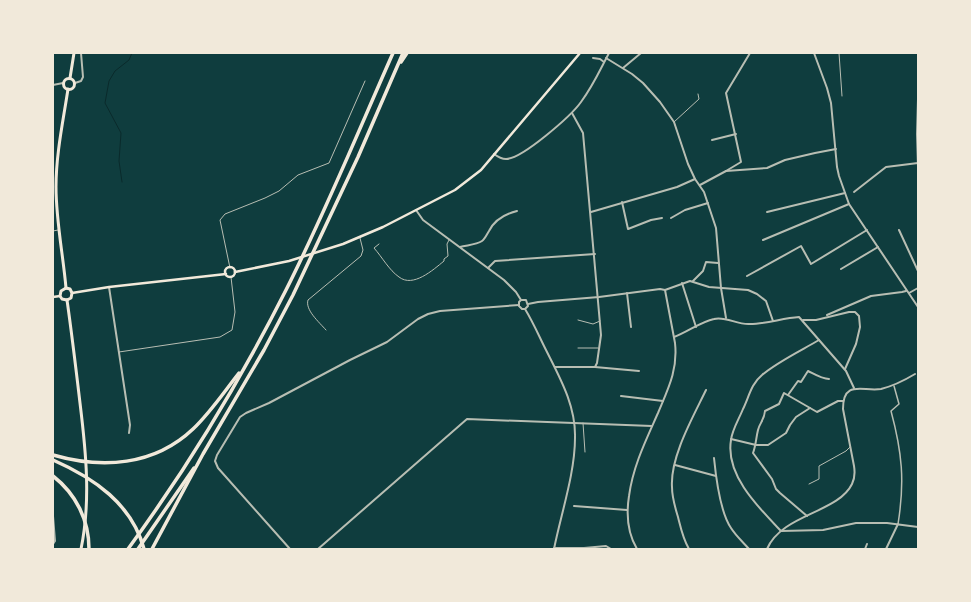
<svg xmlns="http://www.w3.org/2000/svg" width="971" height="602" viewBox="0 0 971 602" font-family="Inter,sans-serif">
<rect width="100%" height="100%" fill="#0f3d3e"/>
<g fill="none" stroke-linecap="round" stroke-linejoin="round">
<polyline stroke="#0a2a2b" stroke-width="1" points="122,182 119,161 121,133 105,103 109,81 115,71 129,60 132,53"/>
<g stroke="#b8beb3" stroke-width="1">
<polyline points="839,53 842,96"/>
<polyline points="674,122 699,99 698,94"/>
<polyline points="53,231 58,230"/>
<path d="M379,244L374,248C382,257 389,270 399,277C413,288 433,270 444,261V259L448,256L447,244L449,240"/>
<polyline points="230,268 220,220 225,214 265,198 279,191 298,175 329,163 365,81"/>
<polyline points="578,320 593,324 600,321"/>
<path d="M326,330C319,322 305,310 308,300L361,256L363,250L360,238"/>
<polyline points="578,348 598,348"/>
<polyline points="119,352 220,337 232,330 235,312 231,277"/>
<polyline points="583,423 585,452"/>
<polyline points="809,484 819,479 819,466 846,451 850,447"/>
</g>
<path stroke="#b8beb3" stroke-width="1.5" d="M894,386L899,404L891,411C902,452 905,481 898,524"/>
<g stroke="#b8beb3" stroke-width="2">
<polyline points="593,58 600,59 604,62"/>
<polyline points="606,58 632,74 643,83 660,102 674,122 688,164 695,179 704,192 716,228 721,288 726,318"/>
<polyline points="623,68 641,53"/>
<polyline points="75,83 81,81 83,77 81,53"/>
<polyline points="53,85 63,83"/>
<polyline points="918,99 917,134 918,167"/>
<polyline points="712,140 736,134"/>
<path d="M494,154C498,157 501,159 506,159C522,159 571,116 581,102C593,86 600,70 609,53"/>
<polyline points="726,171 741,162 726,93 750,53"/>
<polyline points="700,185 726,171 767,168 785,160 815,153 836,149"/>
<polyline points="854,192 886,167 918,163"/>
<polyline points="622,202 628,229 651,220 662,218"/>
<polyline points="591,212 677,187 695,179"/>
<polyline points="767,212 845,193"/>
<polyline points="671,218 685,210 708,203"/>
<polyline points="899,230 918,271"/>
<polyline points="763,240 849,204"/>
<path d="M460,247C467,245 476,245 482,241C485,239 487,234 489,231C495,219 505,214 517,211"/>
<polyline points="488,268 495,261 595,254"/>
<polyline points="841,269 878,247"/>
<polyline points="747,276 801,246 811,264 867,230"/>
<polyline points="693,281 703,271 706,262 718,263"/>
<polyline points="682,283 696,327"/>
<polyline points="109,287 130,425 129,433"/>
<polyline points="627,293 631,327"/>
<polyline points="909,293 918,288"/>
<polyline points="528,304 538,302 599,297 660,289 665,290 690,281 709,287 748,290 757,294 766,301 773,321"/>
<polyline points="827,315 871,296 902,292 906,291"/>
<polyline points="803,320 816,320 849,312 855,312 859,316 860,327 856,344 845,369"/>
<path d="M674,337C688,332 700,322 714,319C726,316 737,325 750,324C766,324 783,318 799,317L846,371L854,388"/>
<path d="M819,340C802,350 777,362 762,375C751,384 749,397 743,409C739,419 732,430 731,440C725,475 759,508 781,531L823,530L856,523H887L918,527"/>
<polyline points="555,367 595,367 597,363 601,335 583,133 572,113"/>
<polyline points="595,367 639,371"/>
<path d="M788,395L798,381L801,382L808,371C814,374 822,379 829,379"/>
<polyline points="621,396 663,401"/>
<polyline points="731,439 756,445 768,445 786,433 790,425 796,417 810,408"/>
<path d="M714,458C716,478 720,512 731,528C736,536 743,542 749,549"/>
<polyline points="675,465 716,476"/>
<polyline points="574,506 627,510"/>
<polyline points="53,516 55,541 53,544"/>
<path d="M807,516L780,493L776,489L772,479L753,453C756,445 756,438 758,430C760,422 764,421 765,411L779,404L784,393L817,412L838,401H843"/>
<polyline points="554,548 584,548 606,546 611,549"/>
<polyline points="290,549 218,468 215,461 217,455 240,417 246,413 269,403 350,360 387,342 418,319 428,314 440,311 519,305"/>
<polyline points="318,549 467,419 652,426"/>
<path d="M637,549C627,532 626,515 629,496C633,466 646,440 658,413C668,389 678,370 675,343L665,290"/>
<path d="M689,549C683,539 681,529 678,517C675,507 672,498 672,487C670,457 693,417 706,390"/>
<polyline points="865,549 867,544"/>
<polyline points="886,549 898,524"/>
</g>
<g stroke="#b8beb3" stroke-width="2">
<polyline points="814,53 827,88 831,103 837,167 839,176 849,204 918,307"/>
<polyline points="416,210 423,220 504,280 516,292 521,300"/>
<polyline points="521,300 526,300 528,306 525,309"/>
<polyline points="521,300 519,302 519,306 522,309 525,309"/>
<path d="M525,309C533,322 539,336 546,350C560,378 576,406 575,438C575,473 561,514 554,549"/>
<path d="M767,549C782,514 838,513 852,484C855,478 855,472 854,466L843,409C843,379 863,392 881,389C893,386 905,380 915,374"/>
</g>
<g stroke="#f1e9da" stroke-width="2.5">
<circle cx="230" cy="272" r="5"/>
<polyline points="235,272 289,261 343,244 383,227 455,190 481,170 580,53"/>
<polyline points="72,293 109,287 226,274"/>
<polyline points="53,297 60,296"/>
</g>
<g stroke="#f1e9da" stroke-width="3">
<polyline points="70,78 74,53"/>
<circle cx="69" cy="84" r="5.5"/>
<path d="M66,288C63,254 56,221 56,187C56,154 63,122 68,89"/>
<polyline points="66,288 61,291 60,296 62,299 67,300"/>
<polyline points="66,288 70,289 72,293 71,298 67,300"/>
<path d="M67,300C72,335 76,369 80,403C86,452 91,501 81,549"/>
</g>
<g stroke="#f1e9da" stroke-width="3.5">
<polyline points="401,62 407,53"/>
<path d="M53,455C102,469 154,466 193,429C210,413 224,392 239,373"/>
<path d="M53,460C94,478 132,504 144,549"/>
<path d="M53,476C76,494 89,520 89,549"/>
<path d="M128,549C188,467 240,381 286,290C325,213 358,132 393,53"/>
<polyline points="138,549 194,468"/>
<polyline points="152,549 203,454 264,350 293,295 358,157 403,53"/>
</g>
</g>
<rect width="971" height="602" fill="none" stroke="#f1e9da" stroke-width="108"/>
</svg>
